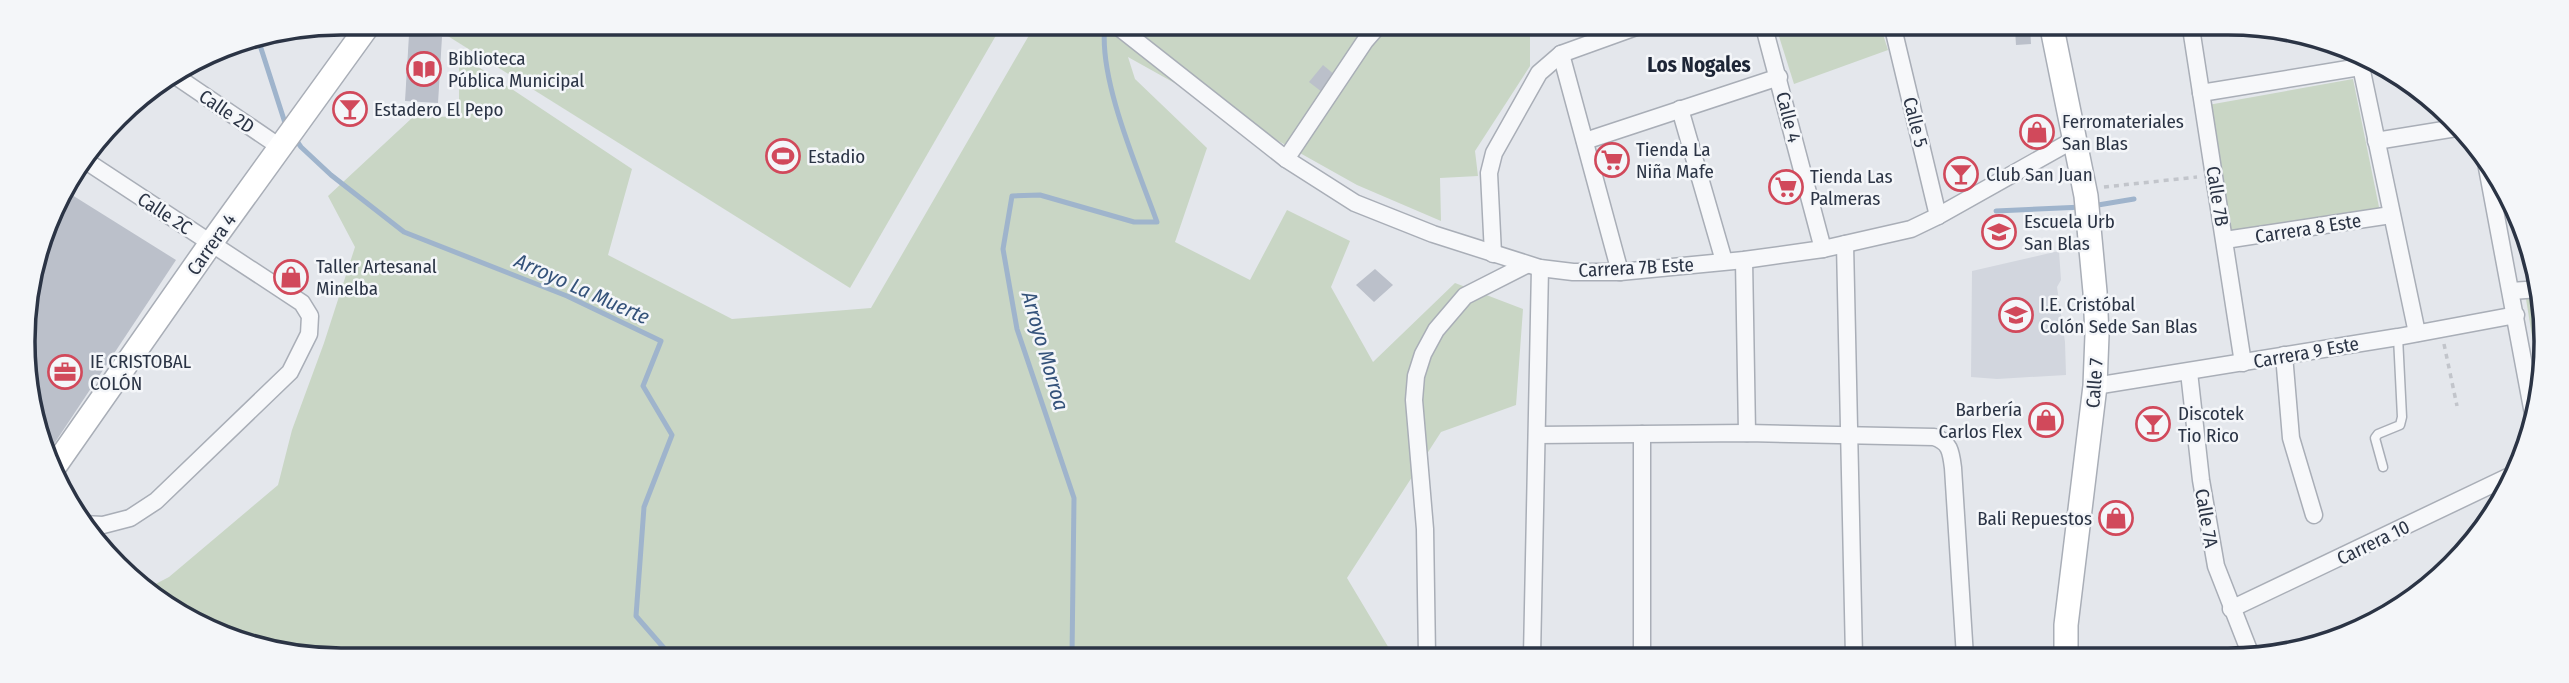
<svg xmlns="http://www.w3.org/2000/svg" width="2569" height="683" viewBox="0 0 2569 683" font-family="'Fira Sans Condensed',sans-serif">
<rect width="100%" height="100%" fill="#e4e7ec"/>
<polygon fill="#d2d6de" points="2059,251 2061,280 2057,287 2065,342 2066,375 1997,379 1971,377 1972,271"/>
<g fill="#c9d6c5">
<polygon points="427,23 1002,25 850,288"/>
<polygon points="1035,25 1530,26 1530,66 1475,151 1478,176 1440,178 1441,221 1357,185 1128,57 1135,79 1207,148 1175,242 1250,280 1287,210 1350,241 1331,287 1373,362 1455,283 1523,309 1516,405 1441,432 1347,578 1390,650 1388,656 280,654 182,617 148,588 169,577 278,485 292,430 324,343 355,247 328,196 412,118 459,116 459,54 632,169 608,255 732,319 871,308"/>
<polygon points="1776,27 1881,28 1888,50 1794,84"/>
<polygon points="2353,79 2380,212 2228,236 2208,105"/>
<polygon points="2540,298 2540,354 2535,355 2526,299"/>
</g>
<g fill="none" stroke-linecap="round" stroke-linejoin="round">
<g stroke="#9fb4cc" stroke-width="5">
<polyline points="258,39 286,126"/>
<polyline points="294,137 301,147 331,175 404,232 567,296 661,341 643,386 672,435 644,507 636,616 670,655"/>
<polyline points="2092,206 2134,199"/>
<polyline points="1996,211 2083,207"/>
<path d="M1072,656L1074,498L1017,329L1003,249L1012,196L1040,195L1134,222H1157C1138,169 1098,79 1105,25"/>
</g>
</g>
<g fill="#bbc0ca">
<polygon points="2030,28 2031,44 2016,45 2015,29"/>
<polygon points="409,35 442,37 438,103 405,101"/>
<polygon points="1323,65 1335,75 1322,92 1309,82"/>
<polygon points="64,190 176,260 48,453 34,424 23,320 55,201"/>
<polygon points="1375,269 1393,285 1374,302 1356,285"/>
</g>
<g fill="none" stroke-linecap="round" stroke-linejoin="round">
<g stroke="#a9aeb7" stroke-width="11">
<polyline id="lane" points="2383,467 2375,438 2378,434 2400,425 2402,417 2398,337"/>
</g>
<g stroke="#a9aeb7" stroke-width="19">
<g id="street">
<polyline points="1116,25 1286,159 1355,203 1433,234 1540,268 1573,272 1620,272 1744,260 1823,249 1911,229 1938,216 2075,139"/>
<polyline points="1764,27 1823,249"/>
<polyline points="1893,28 1938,216"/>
<polyline points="2191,28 2243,363"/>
<polyline points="1561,54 1620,272"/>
<polyline points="2359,57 2417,333"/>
<polyline points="174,75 280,147"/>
<polyline points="2201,93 2360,67"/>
<polyline points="1680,109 1724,261"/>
<polyline points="1585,141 1779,77"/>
<polyline points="2376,141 2456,128"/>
<polyline points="2485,157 2534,419"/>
<polyline points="1286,159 1365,41 1378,26"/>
<polyline points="2225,240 2391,215"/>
<polyline points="1845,244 1854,657"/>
<polyline points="1493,254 1489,173 1494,153 1539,73 1561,54 1636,27"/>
<polyline points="1744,260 1747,433"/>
<polyline points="2511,291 2540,289"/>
<polyline points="2284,355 2291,438 2314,515"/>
<polyline points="2189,372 2201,480 2216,566 2252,658"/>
<polyline points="2095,386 2398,337 2516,315"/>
<path d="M1537,435L1747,433L1934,437C1950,442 1951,452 1953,468L1965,657"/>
<polyline points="83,524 103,525 130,518 156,501 290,372 309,334 310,316 302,303 86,161"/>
<polyline points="2231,609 2514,474"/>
<polyline points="1427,656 1425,529 1414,400 1416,376 1423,354 1436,330 1465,296 1526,265"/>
<polyline points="1532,656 1540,268"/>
<polyline points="1642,657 1642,434"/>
</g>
</g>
<g stroke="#a9aeb7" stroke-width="26">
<g id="secondary">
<polyline points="2052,28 2086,196 2095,292 2097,335 2095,386 2066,625 2066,657"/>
<polyline points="55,466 211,243 370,23"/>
</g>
</g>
<g stroke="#c2c5cb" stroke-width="3.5" stroke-dasharray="5 5" stroke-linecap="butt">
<polyline points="2104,187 2197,177"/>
<polyline points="2444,344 2457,406"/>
</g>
<use href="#lane" stroke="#f7f8fa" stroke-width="8"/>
<use href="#street" stroke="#f7f8fa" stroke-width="16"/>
<use href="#secondary" stroke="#fff" stroke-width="23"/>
</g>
<defs>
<g id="library-ring" transform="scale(1.75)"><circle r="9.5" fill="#f4f6f9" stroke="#d1495b" stroke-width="1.5"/><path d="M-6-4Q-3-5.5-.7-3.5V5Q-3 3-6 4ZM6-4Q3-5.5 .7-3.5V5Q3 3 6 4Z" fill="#d1495b"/></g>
<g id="bar-ring" transform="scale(1.75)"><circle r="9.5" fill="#f4f6f9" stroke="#d1495b" stroke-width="1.5"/><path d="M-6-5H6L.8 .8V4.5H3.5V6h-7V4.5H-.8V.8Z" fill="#d1495b"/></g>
<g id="shop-ring" transform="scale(1.75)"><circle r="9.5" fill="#f4f6f9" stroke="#d1495b" stroke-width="1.5"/><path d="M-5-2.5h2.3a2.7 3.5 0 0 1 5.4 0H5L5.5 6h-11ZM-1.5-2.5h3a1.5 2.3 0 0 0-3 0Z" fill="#d1495b"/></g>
<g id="stadium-ring" transform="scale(1.75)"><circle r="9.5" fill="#f4f6f9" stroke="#d1495b" stroke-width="1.5"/><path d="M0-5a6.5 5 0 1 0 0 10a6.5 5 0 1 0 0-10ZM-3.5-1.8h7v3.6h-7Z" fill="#d1495b"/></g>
<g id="supermarket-ring" transform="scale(1.75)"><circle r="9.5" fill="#f4f6f9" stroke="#d1495b" stroke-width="1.5"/><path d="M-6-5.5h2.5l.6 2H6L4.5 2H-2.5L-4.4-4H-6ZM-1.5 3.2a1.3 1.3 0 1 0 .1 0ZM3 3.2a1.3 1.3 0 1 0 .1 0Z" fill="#d1495b"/></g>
<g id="school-ring" transform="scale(1.75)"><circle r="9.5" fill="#f4f6f9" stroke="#d1495b" stroke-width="1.5"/><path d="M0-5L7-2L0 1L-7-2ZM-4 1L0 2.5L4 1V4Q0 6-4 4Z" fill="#d1495b"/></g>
<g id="office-ring" transform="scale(1.75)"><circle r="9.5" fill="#f4f6f9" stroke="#d1495b" stroke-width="1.5"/><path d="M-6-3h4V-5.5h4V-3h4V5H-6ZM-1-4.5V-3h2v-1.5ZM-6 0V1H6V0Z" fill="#d1495b"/></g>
</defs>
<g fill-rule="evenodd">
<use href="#library-ring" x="424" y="69"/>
<use href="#bar-ring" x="350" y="109"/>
<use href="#shop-ring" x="2037" y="132"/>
<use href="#stadium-ring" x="783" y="156"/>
<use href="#supermarket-ring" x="1612" y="160"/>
<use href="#bar-ring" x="1961" y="174"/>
<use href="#supermarket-ring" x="1786" y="187"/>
<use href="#school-ring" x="1999" y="232"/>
<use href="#shop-ring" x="291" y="277"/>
<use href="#school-ring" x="2016" y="315"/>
<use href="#office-ring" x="65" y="372"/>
<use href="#shop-ring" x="2046" y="420"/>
<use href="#bar-ring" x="2153" y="424"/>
<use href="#shop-ring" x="2116" y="518"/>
</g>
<g text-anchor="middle" stroke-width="5" stroke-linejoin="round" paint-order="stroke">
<g font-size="19" fill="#2b3445" stroke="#f4f6f9" text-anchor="start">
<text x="448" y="65">Biblioteca<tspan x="448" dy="22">Pública Municipal</tspan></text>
<text x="374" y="116">Estadero El Pepo</text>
<text x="2062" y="128">Ferromateriales<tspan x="2062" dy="22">San Blas</tspan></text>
<text x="1636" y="156">Tienda La<tspan x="1636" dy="22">Niña Mafe</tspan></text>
<text x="808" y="163">Estadio</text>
<text x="1986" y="181">Club San Juan</text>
<text x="1810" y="183">Tienda Las<tspan x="1810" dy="22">Palmeras</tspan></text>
<text x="2024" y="228">Escuela Urb<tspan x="2024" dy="22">San Blas</tspan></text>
<text x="316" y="273">Taller Artesanal<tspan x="316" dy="22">Minelba</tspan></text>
<text x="2040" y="311">I.E. Cristóbal<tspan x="2040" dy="22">Colón Sede San Blas</tspan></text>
<text x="90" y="368">IE CRISTOBAL<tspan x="90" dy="22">COLÓN</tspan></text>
<text x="2022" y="416" text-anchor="end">Barbería<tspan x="2022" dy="22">Carlos Flex</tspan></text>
<text x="2178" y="420">Discotek<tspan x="2178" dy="22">Tio Rico</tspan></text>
<text x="2092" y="525" text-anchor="end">Bali Repuestos</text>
</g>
<g font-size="19" fill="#2b3445" stroke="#f4f6f9">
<text transform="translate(227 111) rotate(34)" y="7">Calle 2D</text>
<text transform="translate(1789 117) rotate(76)" y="7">Calle 4</text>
<text transform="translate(1916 122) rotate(76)" y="7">Calle 5</text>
<text transform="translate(2218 196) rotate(81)" y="7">Calle 7B</text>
<text transform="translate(165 213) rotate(33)" y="7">Calle 2C</text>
<text transform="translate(2308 228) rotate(-9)" y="7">Carrera 8 Este</text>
<text transform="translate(211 244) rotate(-55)" y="7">Carrera 4</text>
<text transform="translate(1636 267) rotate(-3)" y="7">Carrera 7B Este</text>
<text transform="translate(2306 352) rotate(-10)" y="7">Carrera 9 Este</text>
<text transform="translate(2094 383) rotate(-86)" y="7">Calle 7</text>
<text transform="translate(2207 518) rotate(80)" y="7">Calle 7A</text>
<text transform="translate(2373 542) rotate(-26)" y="7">Carrera 10</text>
</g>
<g font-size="21" font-weight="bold" fill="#1d2536" stroke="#f4f6f9">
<text x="1699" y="72">Los Nogales</text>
</g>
<g font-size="21" font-style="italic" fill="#34527a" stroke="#f4f6f9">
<text transform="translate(582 289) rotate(24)" y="7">Arroyo La Muerte</text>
<text transform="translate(1045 351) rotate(74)" y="7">Arroyo Morroa</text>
</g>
</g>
<path d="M0 0H2569V683H0ZM341 35H2228A306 306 0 0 1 2534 341V342A306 306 0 0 1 2228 648H341A306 306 0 0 1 35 342V341A306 306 0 0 1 341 35Z" fill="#f4f6f9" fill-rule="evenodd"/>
<path fill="none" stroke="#2b3445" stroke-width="3.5" d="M341 35H2228A306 306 0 0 1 2534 341V342A306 306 0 0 1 2228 648H341A306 306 0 0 1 35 342V341A306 306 0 0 1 341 35Z"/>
</svg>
